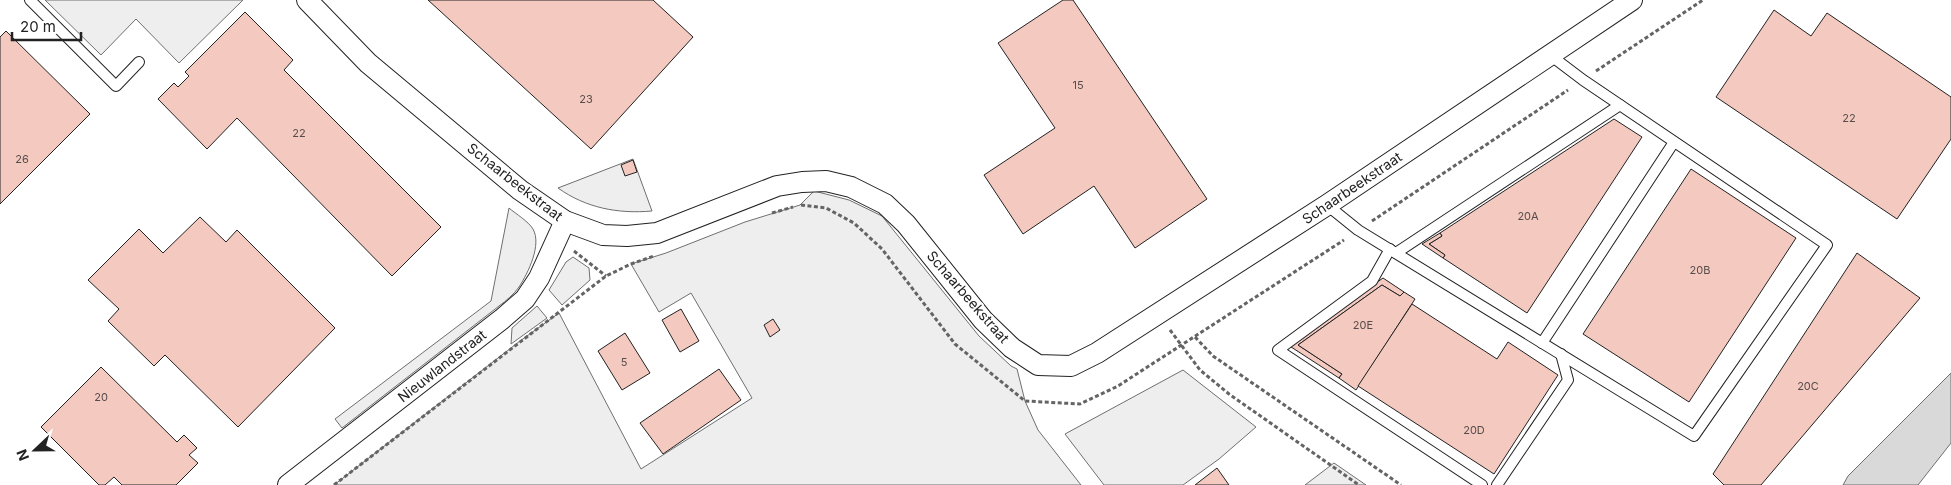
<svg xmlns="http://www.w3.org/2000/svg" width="1951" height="485" viewBox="0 0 1951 485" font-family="Inter,sans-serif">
<rect width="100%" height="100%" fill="#fff"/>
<g fill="#eee" stroke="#6f6f6f">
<polygon points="45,0 243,0 179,63 136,19 101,55"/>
<path d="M633,159L652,211C618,214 586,208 558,188Z"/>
<polygon points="814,191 849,200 882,216 979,336 1011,366 1017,369 1025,401 1038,430 1081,485 334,485 520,341 559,313 641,469 752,398 691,293 659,312 631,264 666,253 745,222 800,205"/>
<path d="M509,208C516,214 528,221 533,229C542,245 528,273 519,287C514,294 506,301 499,306L342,428L335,419L491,301Z"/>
<polygon points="573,257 589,268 590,280 562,305 549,290 566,262"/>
<polygon points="537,306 547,318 511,344 512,328"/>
<polygon points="1183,370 1256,427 1219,459 1183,485 1104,485 1065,434"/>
<polygon points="1334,463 1366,485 1305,485"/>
</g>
<polygon fill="#d9d9d9" stroke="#6f6f6f" points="1951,373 1951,443 1918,485 1843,485 1848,476"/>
<g fill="#f3c9c0" stroke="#222">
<polygon points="428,0 653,0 693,37 591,149"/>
<polygon points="1063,0 1073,0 1207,199 1135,248 1094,186 1023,234 984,175 1055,128 998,43"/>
<polygon points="1774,10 1811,36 1827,13 1951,97 1951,139 1897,219 1716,97"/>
<polygon points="245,12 293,60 284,70 441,227 392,276 237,118 207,149 158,99 174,83 178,87 189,76 185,72"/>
<polygon points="6,31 90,114 0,204 0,37"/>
<polygon points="1614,119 1642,137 1527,313 1443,258 1445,255 1429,244 1442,236 1440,233"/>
<polygon points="633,160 637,172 625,176 621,165"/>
<polygon points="1691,169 1796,238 1689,402 1583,334"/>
<polygon points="200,217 226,242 237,230 335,328 238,427 165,355 154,366 108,321 119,309 88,280 139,229 163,253"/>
<polygon points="1440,233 1442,236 1429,244 1445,255 1443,258 1422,244"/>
<polygon points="1857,253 1920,298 1761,485 1724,485 1713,474"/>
<polygon points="1383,278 1404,292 1400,296 1382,285 1298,345 1342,374 1339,378 1288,345"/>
<polygon points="1382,285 1400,296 1404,292 1415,299 1356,390 1339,378 1342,374 1298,345"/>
<polygon points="1412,304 1497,359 1508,342 1558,375 1494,474 1358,386"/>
<polygon points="681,309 699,341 680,352 662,320"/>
<polygon points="773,319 780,330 770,337 764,325"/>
<polygon points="625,333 650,373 622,390 598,351"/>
<polygon points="101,367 177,442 184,435 197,448 189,455 198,463 176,485 122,485 114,477 105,485 99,485 41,427"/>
<polygon points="719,369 741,400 663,454 640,423"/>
<polygon points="1217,468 1229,485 1195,485"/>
</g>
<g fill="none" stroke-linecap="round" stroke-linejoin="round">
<g stroke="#222" stroke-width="12">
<g id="lane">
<polyline points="30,0 116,86 139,62"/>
<polyline points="1327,205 1358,230 1694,436 1827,245 1583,80 1550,55"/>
<polyline points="1390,249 1372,281 1278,350 1482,485"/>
<polyline points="1396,253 1620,105"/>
<polyline points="1542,343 1674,142"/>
<polyline points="1497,485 1568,380 1561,354"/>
</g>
</g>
<g stroke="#222" stroke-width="22">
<g id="street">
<polyline points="307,0 368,63 520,190 565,221 603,235 627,236 657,233 777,186 802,182 826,181 851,187 885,204 906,224 983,320 1012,348 1038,365 1071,366 1097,353 1327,205 1632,0"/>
<polyline points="288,485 502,319 525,299 539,278 565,221"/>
</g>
</g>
<g stroke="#646464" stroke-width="3" stroke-dasharray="4 2.5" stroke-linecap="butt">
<polyline points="1596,71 1703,0"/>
<polyline points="801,205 826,208 854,223 882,249 955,344 1025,401 1080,404 1118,386 1344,240"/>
<polyline points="772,213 793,207"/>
<polyline points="1372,221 1568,90"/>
<polyline points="574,251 606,276"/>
<polyline points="1170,330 1200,370 1229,394 1359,485"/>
<polyline points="1195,337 1213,356 1401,485"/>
<polyline points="334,485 606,276 631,264 654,256"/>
</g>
<use href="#lane" stroke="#fff" stroke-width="10"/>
<use href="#street" stroke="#fff" stroke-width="20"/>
</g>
<g text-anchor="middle" stroke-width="4" stroke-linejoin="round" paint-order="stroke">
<g font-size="11" fill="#564c4a">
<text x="1078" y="89">15</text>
<text x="586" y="103">23</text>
<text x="1849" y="122">22</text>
<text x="299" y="137">22</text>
<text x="22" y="163">26</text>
<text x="1528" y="220">20A</text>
<text x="1700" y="274">20B</text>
<text x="1363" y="329">20E</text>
<text x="624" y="366">5</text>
<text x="1808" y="390">20C</text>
<text x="101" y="401">20</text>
<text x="1474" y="434">20D</text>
</g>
<g font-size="14" fill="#222" stroke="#fff">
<text transform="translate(515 182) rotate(38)" y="5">Schaarbeekstraat</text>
<text transform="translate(1352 188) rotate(-34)" y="5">Schaarbeekstraat</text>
<text transform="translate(968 297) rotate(49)" y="5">Schaarbeekstraat</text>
<text transform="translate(442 366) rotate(-38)" y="5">Nieuwlandstraat</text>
</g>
</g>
<g transform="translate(35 450) rotate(248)" stroke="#ffffff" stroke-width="4" paint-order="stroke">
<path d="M0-4L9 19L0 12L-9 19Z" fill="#222222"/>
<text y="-8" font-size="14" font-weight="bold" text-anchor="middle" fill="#222222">N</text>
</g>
<path d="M12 32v8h69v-8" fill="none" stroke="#222222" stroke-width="2.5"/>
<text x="20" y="32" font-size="15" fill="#222222" stroke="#ffffff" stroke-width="4" paint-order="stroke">20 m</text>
</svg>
